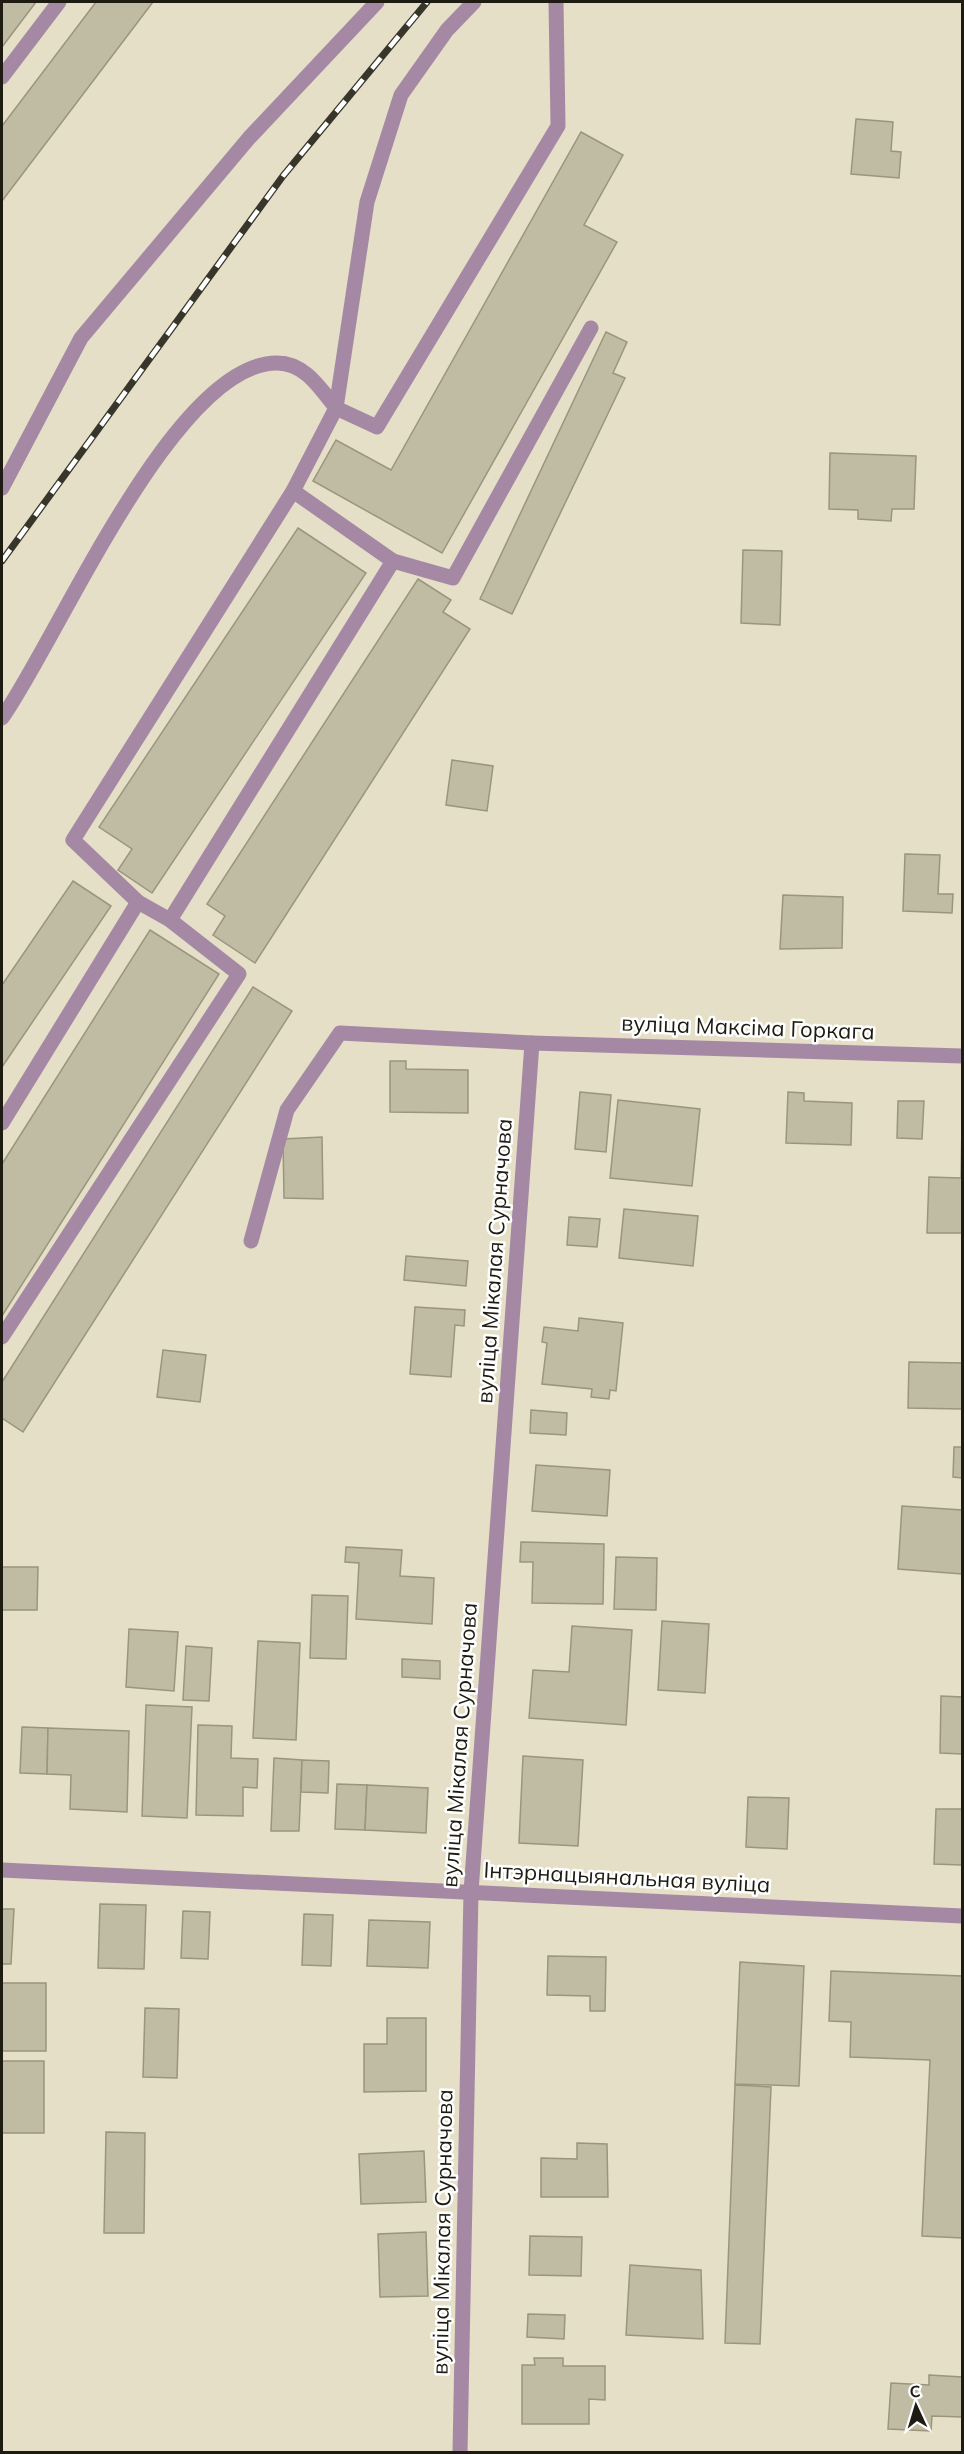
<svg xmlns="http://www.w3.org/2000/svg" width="964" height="2454" viewBox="0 0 964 2454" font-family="Mulish,sans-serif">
<rect width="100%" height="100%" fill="#e4dfc6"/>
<g fill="#c0bba3" stroke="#9b957e" stroke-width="1.5">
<polygon points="2,2 36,2 2,47"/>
<polygon points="96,2 153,2 2,201 2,126"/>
<polygon points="856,119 893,122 891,151 901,152 899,178 851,174"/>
<polygon points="581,132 623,155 584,225 617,242 442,553 313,481 336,440 391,470"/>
<polygon points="606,332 627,342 613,373 625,378 512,614 480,599"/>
<polygon points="830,453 916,456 914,509 892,509 891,521 858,519 858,510 829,509"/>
<polygon points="298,528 366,573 152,893 118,870 132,849 99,827"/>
<polygon points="743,550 782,551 780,625 741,623"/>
<polygon points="418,579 451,600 443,612 470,629 255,963 213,935 225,916 207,904"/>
<polygon points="452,760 493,766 487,811 446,805"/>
<polygon points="905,854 940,855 938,894 953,894 952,913 903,911"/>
<polygon points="73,881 111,906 2,1067 2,985"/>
<polygon points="783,895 843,897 842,948 780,949"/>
<polygon points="150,930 219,974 2,1316 2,1164"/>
<polygon points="253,987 292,1011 23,1432 2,1418 2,1382"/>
<polygon points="390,1061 406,1061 406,1069 468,1070 468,1113 390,1112"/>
<polygon points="580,1092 611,1095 606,1152 575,1149"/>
<polygon points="788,1092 804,1093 804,1101 852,1103 851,1145 786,1143"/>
<polygon points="618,1100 700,1109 692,1186 610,1178"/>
<polygon points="898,1101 924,1101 922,1139 897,1138"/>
<polygon points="962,1124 962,1233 927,1233 929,1177 961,1178"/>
<polygon points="322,1137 323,1199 284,1198 283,1139"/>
<polygon points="624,1209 698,1216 693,1266 619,1258"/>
<polygon points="569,1217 600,1219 597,1247 567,1245"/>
<polygon points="406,1256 468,1261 466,1286 404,1280"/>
<polygon points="415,1307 465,1310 464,1326 455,1325 451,1377 410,1374"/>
<polygon points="579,1318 623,1323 616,1391 610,1390 609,1399 591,1397 592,1389 542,1384 547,1343 542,1342 544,1327 578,1331"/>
<polygon points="163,1350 206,1355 200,1402 157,1397"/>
<polygon points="909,1362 962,1363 962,1409 908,1408"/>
<polygon points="531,1410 567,1413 566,1435 530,1433"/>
<polygon points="954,1447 962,1447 962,1478 953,1477"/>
<polygon points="536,1465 610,1470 607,1516 532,1511"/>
<polygon points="902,1506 962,1510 962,1574 898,1569"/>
<polygon points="521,1542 604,1544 603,1604 532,1603 533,1562 520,1562"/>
<polygon points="346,1547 402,1550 400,1576 434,1578 432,1624 356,1619 359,1563 345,1562"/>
<polygon points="616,1557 657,1558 656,1610 614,1609"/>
<polygon points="2,1567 38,1567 37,1610 2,1610"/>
<polygon points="312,1595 348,1596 346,1659 310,1658"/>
<polygon points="662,1621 709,1624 705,1693 658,1690"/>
<polygon points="572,1626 632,1630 626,1725 529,1718 533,1670 569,1672"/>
<polygon points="129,1629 178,1632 174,1691 126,1687"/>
<polygon points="258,1641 300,1643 296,1740 253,1738"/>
<polygon points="186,1646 212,1648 209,1701 183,1700"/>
<polygon points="402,1659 440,1661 440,1679 402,1677"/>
<polygon points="941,1696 962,1697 962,1754 940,1753"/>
<polygon points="146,1705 192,1707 187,1818 142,1816"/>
<polygon points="198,1725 232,1726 231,1758 258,1759 257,1788 243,1787 243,1816 196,1815"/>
<polygon points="22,1727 48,1728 47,1774 20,1773"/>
<polygon points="48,1728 129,1731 127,1812 70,1809 71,1775 47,1774"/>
<polygon points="523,1756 583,1760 578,1846 519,1843"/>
<polygon points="274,1758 302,1760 299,1831 271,1831"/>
<polygon points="302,1760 329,1761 328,1793 301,1792"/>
<polygon points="337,1784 367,1785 365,1830 335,1829"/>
<polygon points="367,1785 428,1788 426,1833 365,1830"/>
<polygon points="748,1797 789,1798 787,1849 746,1847"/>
<polygon points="936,1809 962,1809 962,1865 934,1864"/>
<polygon points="100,1904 146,1905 144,1969 98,1968"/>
<polygon points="2,1909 14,1909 11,1964 2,1964"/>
<polygon points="183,1911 210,1912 208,1959 181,1958"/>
<polygon points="304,1914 333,1915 331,1966 302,1965"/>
<polygon points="369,1920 430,1922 428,1968 367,1966"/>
<polygon points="548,1956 606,1957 605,2011 590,2011 590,1996 547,1995"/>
<polygon points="740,1962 804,1966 799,2086 735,2084"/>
<polygon points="831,1971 962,1976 962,2238 922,2236 930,2060 850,2057 851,2022 829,2021"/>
<rect x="2" y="1983" width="44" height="68"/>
<polygon points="145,2008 179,2009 177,2078 143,2077"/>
<polygon points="387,2018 426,2018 426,2091 364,2092 364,2044 387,2044"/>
<rect x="2" y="2061" width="42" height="72"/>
<polygon points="735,2085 771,2087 760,2344 725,2343"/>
<polygon points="106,2132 145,2133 144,2233 104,2233"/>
<polygon points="577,2143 607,2144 608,2197 541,2197 541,2158 577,2159"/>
<polygon points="424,2151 426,2202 361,2204 359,2154"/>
<polygon points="426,2232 428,2296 380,2297 378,2234"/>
<polygon points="530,2236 582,2237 581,2276 529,2275"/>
<polygon points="630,2265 701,2270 703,2339 626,2335"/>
<polygon points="528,2314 565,2315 564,2339 527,2337"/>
<polygon points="534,2358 563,2358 563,2366 605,2366 605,2400 589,2399 589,2424 522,2424 522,2365 535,2365"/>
<polygon points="929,2375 962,2377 962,2417 932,2416 931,2431 888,2429 891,2383 929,2385"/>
</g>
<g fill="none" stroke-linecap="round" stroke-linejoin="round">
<g stroke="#a589a4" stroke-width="15">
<polyline points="474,2 447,30 401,95 367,202 336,408 377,427 558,126 556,2"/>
<polyline points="2,77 59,2"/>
<polyline points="2,488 81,338 249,138 377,2"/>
<polyline points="393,561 453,578 591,328"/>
<path d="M2,718C57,641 174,362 277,363C305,363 320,388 336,408L293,491L73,840L138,902L170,920L239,974L2,1337"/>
<polyline points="170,920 393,561 293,491"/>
<polyline points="2,1123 138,902"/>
<polyline points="251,1241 287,1110 340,1033 532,1043"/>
</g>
<g stroke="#a589a4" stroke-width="15">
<polyline points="2,1870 962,1916"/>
<polyline points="460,2452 471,1892 532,1043 962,1056"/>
</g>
<g stroke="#38362a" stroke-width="7">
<polyline id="rail" points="2,561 283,176 427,2"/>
</g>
<use href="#rail" stroke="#fff" stroke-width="4.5" stroke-dasharray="14" stroke-linecap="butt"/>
</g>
<g text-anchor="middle" stroke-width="5" stroke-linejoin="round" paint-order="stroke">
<g font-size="22" fill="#1d1b12" stroke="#fff">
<text transform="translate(748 1027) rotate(2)" y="8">вуліца Максіма Горкага</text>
<text transform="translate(494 1261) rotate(-86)" y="8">вуліца Мікалая Сурначова</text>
<text transform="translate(459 1745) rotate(-86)" y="8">вуліца Мікалая Сурначова</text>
<text transform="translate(627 1877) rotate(3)" y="8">Інтэрнацыянальная вуліца</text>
<text transform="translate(442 2232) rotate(-89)" y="8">вуліца Мікалая Сурначова</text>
</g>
</g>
<rect width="964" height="2454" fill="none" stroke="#1d1b12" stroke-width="6"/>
<g transform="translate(916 2406) rotate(356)" stroke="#ffffff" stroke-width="4.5" paint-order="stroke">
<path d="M0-4.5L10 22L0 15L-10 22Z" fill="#1d1b12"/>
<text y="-9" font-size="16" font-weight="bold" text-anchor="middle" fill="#1d1b12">С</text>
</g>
</svg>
